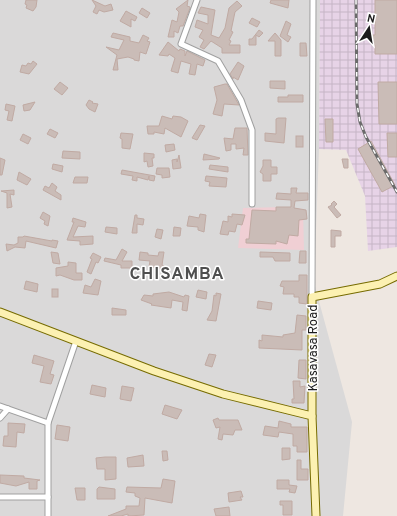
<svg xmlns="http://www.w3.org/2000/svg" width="397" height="516" viewBox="0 0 397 516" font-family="Overpass,sans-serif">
<defs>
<pattern id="industrial-grid" width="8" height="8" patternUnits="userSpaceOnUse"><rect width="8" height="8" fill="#e7d3e7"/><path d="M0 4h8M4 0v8" fill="none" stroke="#c6b5c6"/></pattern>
</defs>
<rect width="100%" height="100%" fill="#eee7e1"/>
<polygon fill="#dad9d9" points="0,0 320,0 319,149 314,283 352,422 343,516 0,516"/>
<polygon fill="#f0cfd4" points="284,207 303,209 304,250 238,248 243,208"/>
<polygon fill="url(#industrial-grid)" points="320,0 397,0 397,247 368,251 365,196 346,150 319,149"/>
<g fill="#cabcb7" stroke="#c0aaa3">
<polygon points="26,0 37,0 36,7 33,11 26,8 27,5 25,4"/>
<polygon points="92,0 105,6 111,4 113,10 104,12 99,10 97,14 93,12 96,6"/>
<polygon points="188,0 187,6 190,7 190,8 183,26 180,26 178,33 174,31 174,37 168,37 172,20 177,22 179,12 176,9"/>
<polygon points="271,0 289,0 288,8 270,3"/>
<polygon points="375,0 397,0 397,54 375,54 375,45 372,45 372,35 375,35"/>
<polygon points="237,1 242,6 235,12 231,31 233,32 229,40 231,41 229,45 240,45 240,53 222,53 222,48 211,41 204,49 200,47 204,40 199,37 203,30 195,27 197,20 208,24 208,15 198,13 201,7 215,10 211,35 219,38 225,28 229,8"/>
<polygon points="142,8 150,13 147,18 139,13"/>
<polygon points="126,11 137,17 135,21 131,19 131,27 120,21"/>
<polygon points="252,18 260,22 257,27 249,23"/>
<polygon points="286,21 291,24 287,35 291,37 288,42 280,36"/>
<polygon points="259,30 263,33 259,37 256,35 256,45 249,45 249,39 252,39"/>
<polygon points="113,33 130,37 130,41 139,43 143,35 149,38 147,41 150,42 146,54 140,52 139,61 134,60 134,59 128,57 117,59 118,70 113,70 117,55 106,47 119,50 124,40 111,37"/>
<polygon points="275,33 281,40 281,56 275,56 275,41 268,41"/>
<polygon points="168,42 179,51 180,49 185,51 185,56 187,51 205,60 203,66 197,64 195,75 189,74 191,64 181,61 178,73 171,71 175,58 169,54 168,56 159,55"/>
<polygon points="300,43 306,43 307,56 300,56"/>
<polygon points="33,61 37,64 29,74 20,72 22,65 26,66 28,63 31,64"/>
<polygon points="238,62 244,66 238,80 233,77 233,79 230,74"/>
<polygon points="270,81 285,81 285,89 270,88"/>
<polygon points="60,82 68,88 62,95 54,89"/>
<polygon points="378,82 397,82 397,124 379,124"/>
<polygon points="225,84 227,84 239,105 224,104 222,116 213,114 217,100 214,87"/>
<polygon points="288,95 303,95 303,102 278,102 278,97 288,97"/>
<polygon points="89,100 93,102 92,103 98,104 95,112 89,109 86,105"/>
<polygon points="35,102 30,110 24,111 23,105"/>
<polygon points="6,104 15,106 12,121 7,120 9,111 5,110"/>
<polygon points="162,116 172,119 173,116 181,117 188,121 181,137 165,128 164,134 154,132 154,134 148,134 147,126 159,126"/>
<polygon points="278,118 286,118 284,143 265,141 265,133 276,134 276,119"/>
<polygon points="325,119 333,119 333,142 326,142"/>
<polygon points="200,125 205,126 197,140 192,138"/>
<polygon points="235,128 247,128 248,155 243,155 244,148 236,149 236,144 231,144 231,150 226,151 224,138 233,139"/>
<polygon points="50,129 58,133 55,138 47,134"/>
<polygon points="121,133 133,134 130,149 122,148 122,139 120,138"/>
<polygon points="387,133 397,133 397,157 388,157"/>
<polygon points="23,134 31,138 28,144 20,140"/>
<rect x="296" y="136" width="7" height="11"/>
<polygon points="371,141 395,185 382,192 358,149"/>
<polygon points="174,144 175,150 166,152 165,145"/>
<polygon points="63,151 80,152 80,159 62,158"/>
<polygon points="144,153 154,154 154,158 152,158 153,166 148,167 147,161 144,162"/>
<polygon points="204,154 220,158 219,159 203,160"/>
<polygon points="179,155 181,168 173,169 172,160 177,159 177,162"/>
<polygon points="0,158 5,160 2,175 0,175"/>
<polygon points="342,159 348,159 348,168 344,168"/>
<polygon points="263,160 271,160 271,167 277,167 277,174 271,174 271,181 263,181 263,174 260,172 263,166"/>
<polygon points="53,164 63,166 62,172 52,169"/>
<polygon points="210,165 228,167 228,172 209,169"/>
<polygon points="157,168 169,168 170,177 162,178 162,175 156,174"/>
<polygon points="122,170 155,176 154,181 149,180 149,176 148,180 137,177 137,181 132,180 133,176 121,174"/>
<polygon points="19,172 31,179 27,185 17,180"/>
<polygon points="206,176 227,178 226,187 209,186 210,182 205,181"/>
<polygon points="75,177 88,177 87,183 73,183"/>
<polygon points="52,183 57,187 55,191 61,195 61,200 43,190 45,186 49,188"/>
<polygon points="291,188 297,188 296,193 308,193 308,200 295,201 294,208 306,210 307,219 299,220 298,236 289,235 287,244 276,241 276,244 246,243 246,239 249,239 252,210 276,211 276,207 291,207 291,200 276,199 277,193 291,194"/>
<polygon points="14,190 14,195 10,194 12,207 7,208 7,193 1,191"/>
<polygon points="334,201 337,204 334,207 341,215 337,218 328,207 332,205 331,204"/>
<polygon points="43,212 50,216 48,226 44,224 45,221 40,218"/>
<polygon points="200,214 206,215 204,232 198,230 198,227 187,226 189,216 199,218"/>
<polygon points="232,214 245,215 242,225 237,224 235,232 229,231 228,235 220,234 223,221 228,222 228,216 232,217"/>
<polygon points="135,215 137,215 137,218 144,219 143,225 137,224 137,233 132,233"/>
<polygon points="73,218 86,222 85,227 78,226 73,237 93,236 93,244 80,245 80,241 67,240 74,222 72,222"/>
<polygon points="106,227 117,228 117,234 105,232"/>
<polygon points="174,227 181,228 180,236 173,236"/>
<polygon points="157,229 163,230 161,239 155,237"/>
<polygon points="331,230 341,231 341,236 335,236 335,247 331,247"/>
<polygon points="24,236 52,241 52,240 58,241 56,248 26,241 25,248 15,247 7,251 6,244 14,245 18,243 18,237 23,237"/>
<polygon points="122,249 127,252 122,261 132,261 132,268 121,268 121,265 104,261 105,258 116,260"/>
<polygon points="300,251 306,251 306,263 299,263"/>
<polygon points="51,252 58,253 60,264 53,263"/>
<polygon points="140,252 148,253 148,255 158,256 159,252 164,252 162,265 169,269 149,267 150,261 139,260"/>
<polygon points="260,252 290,253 290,261 275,261 273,257 260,257"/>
<polygon points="93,253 101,257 98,263 96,262 91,274 87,272 92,259 90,258"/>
<polygon points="68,262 76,263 76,273 82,273 82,280 74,280 60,275 56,276 56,268 68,266"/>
<polygon points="299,275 307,275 307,304 299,303 299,297 294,297 294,294 283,294 284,287 280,286 282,281 299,281"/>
<polygon points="95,279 101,281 98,295 83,293 85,285 91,287"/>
<polygon points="26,281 38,284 37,292 24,289"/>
<rect x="52" y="289" width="6" height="8"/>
<polygon points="198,290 207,292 206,299 196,297"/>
<polygon points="169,292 184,297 185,295 189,296 187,311 182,310 183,302 172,300 171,308 151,305 152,304 141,300 144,295 153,296 153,294"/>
<polygon points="216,293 221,294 216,321 207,320 212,311 214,295 216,296"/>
<polygon points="258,301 272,303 271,310 257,308"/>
<polygon points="112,308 126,310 126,315 112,315"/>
<polygon points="297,315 306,316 306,330 302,330 302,350 259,348 259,340 262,341 262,335 283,337 283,335 295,333"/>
<polygon points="209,354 216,355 212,367 205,365"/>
<polygon points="34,355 54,361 50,374 54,375 51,384 40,382 44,366 32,363"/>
<polygon points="299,360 306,360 306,379 298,378"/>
<polygon points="293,381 300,381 300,387 305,386 304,403 292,403 292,399 294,399"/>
<polygon points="92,385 106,388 105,397 90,394"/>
<polygon points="122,386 134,388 131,401 120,399"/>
<polygon points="165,405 182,410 177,419 162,414"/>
<polygon points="218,418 219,420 238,420 242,430 235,430 233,435 223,434 222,440 218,439 220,427 216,428 213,420"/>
<polygon points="279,421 291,424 291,427 307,427 307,452 297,452 297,446 293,446 293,434 279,432 278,437 263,435 265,426 278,428"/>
<polygon points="8,423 25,424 24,433 17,432 16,447 3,446 4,436 8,436"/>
<polygon points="57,425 70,427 68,441 55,439"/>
<polygon points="282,448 290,448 290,459 282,460"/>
<polygon points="162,451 167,451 168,460 163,461"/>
<polygon points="143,455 144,466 128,467 127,458"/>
<polygon points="105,457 116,457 116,479 105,480 105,469 97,469 96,458"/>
<polygon points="297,460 301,460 301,469 308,469 308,480 297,480"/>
<polygon points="0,475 24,476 24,478 40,480 37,481 37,489 29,489 29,482 16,486 0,483"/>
<polygon points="163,479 175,481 172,503 145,498 144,515 128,516 128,514 121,516 108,516 126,509 126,506 139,506 140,498 135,496 135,493 126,492 127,487 161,488"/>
<polygon points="277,480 289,480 289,485 297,486 295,493 289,492 290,489 277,489"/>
<polygon points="99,487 115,489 115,499 97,499 97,489"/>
<polygon points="75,488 85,488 85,500 77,500"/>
<polygon points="241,491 243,497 240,497 242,500 229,502 228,493"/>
<polygon points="280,501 292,501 292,515 283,515 283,505 280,505"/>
<polygon points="229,507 230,516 216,516 214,509"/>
</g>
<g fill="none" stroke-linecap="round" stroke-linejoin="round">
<g stroke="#a0a0a0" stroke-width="7">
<g id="street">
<polyline points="197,0 181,44 218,61 241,100 252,130 252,204"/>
<polyline points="312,297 313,0"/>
<polyline points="0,406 48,423"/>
<polyline points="0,418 8,409"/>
<polyline points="0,497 48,497"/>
<polyline points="48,516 48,423 76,341"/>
</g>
</g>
<g stroke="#766b01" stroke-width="9">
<g id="secondary">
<polyline points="0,312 154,371 223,394 312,416 316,516"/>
<polyline points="312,416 312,297 380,284 397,276"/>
</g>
</g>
<use href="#street" stroke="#fff" stroke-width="5"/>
<use href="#secondary" stroke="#fcf1b2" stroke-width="7"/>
<g stroke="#6a6a6a" stroke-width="3">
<polyline id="rail" points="356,0 357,104 360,122 366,137 397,192"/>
</g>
<use href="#rail" stroke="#fff" stroke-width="1.5" stroke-dasharray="4.5" stroke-linecap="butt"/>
</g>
<g text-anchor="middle" stroke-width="3" stroke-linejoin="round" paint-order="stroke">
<g font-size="13" fill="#1c1c1c" stroke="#fff">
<text transform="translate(312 348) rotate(-90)" y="5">Kasavasa Road</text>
</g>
<g font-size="17" font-weight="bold" letter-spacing="1" fill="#4f4f4f" stroke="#fff">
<text x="177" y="279">CHISAMBA</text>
</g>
</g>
<g transform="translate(369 28) rotate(12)" stroke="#ffffff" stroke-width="3" paint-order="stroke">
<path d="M0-3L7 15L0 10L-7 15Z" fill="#1c1c1c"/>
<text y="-6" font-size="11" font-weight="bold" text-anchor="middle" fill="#1c1c1c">N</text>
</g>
</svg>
